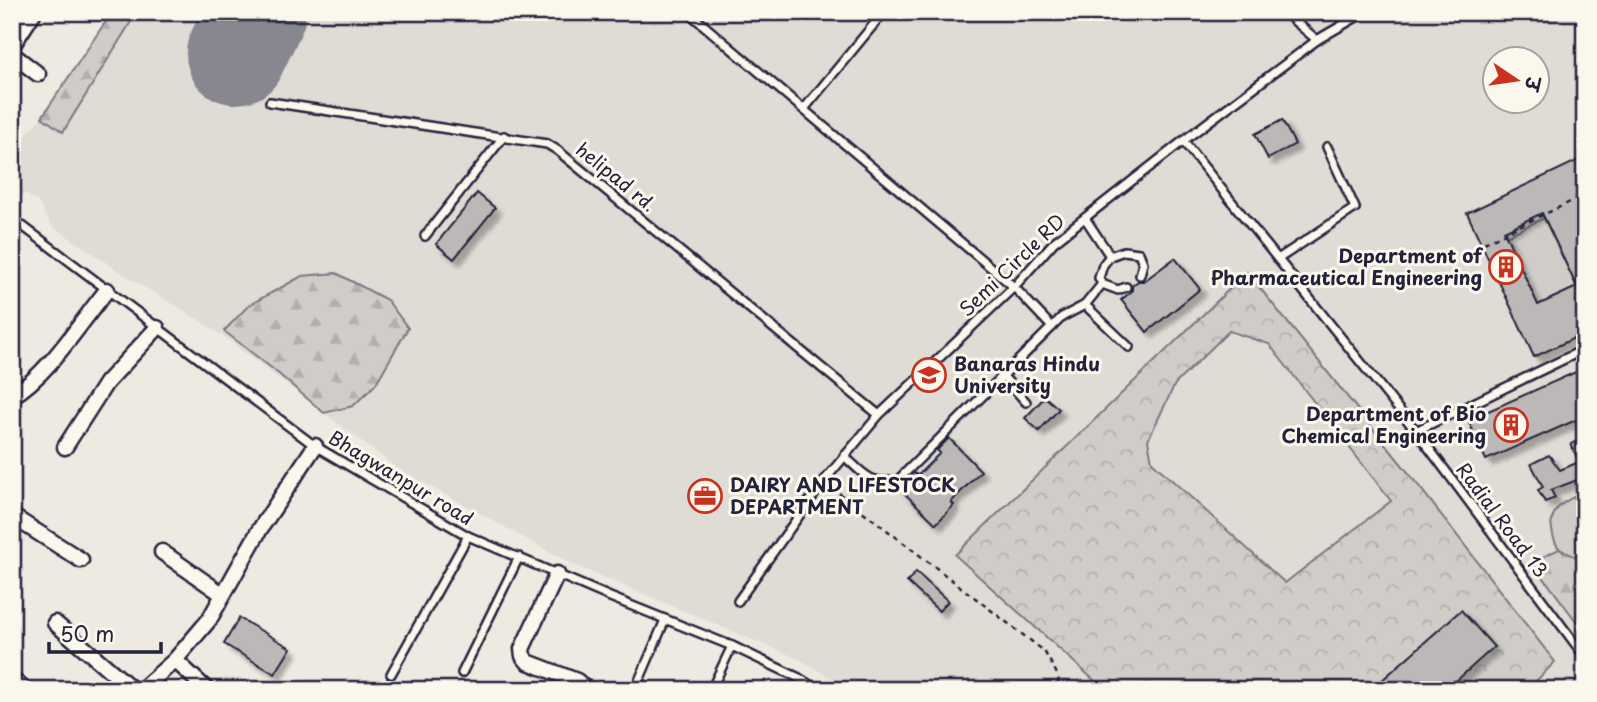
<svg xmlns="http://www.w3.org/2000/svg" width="1597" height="702" viewBox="0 0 1597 702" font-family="'Playpen Sans','Playpen Sans Deva',sans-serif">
<defs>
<pattern id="forest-firs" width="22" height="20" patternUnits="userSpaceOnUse" patternTransform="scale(1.75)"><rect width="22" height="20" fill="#d0cdc9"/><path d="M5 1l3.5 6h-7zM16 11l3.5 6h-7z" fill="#b2b0ae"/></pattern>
<pattern id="park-crowns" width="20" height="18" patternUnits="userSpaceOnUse" patternTransform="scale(1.75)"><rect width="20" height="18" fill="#d0cdc9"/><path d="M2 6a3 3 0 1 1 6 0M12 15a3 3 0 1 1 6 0" fill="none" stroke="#b2b0ae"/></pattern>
<filter id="shadow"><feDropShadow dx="6" dy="6" stdDeviation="2" flood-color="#0004"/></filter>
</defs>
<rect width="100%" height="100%" fill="#eeeae2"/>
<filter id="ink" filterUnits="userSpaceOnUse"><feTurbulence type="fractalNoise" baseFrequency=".0143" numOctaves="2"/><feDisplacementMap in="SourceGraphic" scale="14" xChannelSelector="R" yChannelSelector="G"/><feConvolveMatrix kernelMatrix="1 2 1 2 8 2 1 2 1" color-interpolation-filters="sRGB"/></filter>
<g filter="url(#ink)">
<path fill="#dfdbd5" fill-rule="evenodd" d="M112,12H1585V690H851L799,659L574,565L397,468L223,336L188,313L126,276L51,225L38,202L12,185V151L42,117ZM1496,60H1538V102H1496Z"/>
<g fill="#d0cdc9" stroke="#797882" stroke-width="2">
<polygon points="1544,218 1577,287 1538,305 1506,236"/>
<path d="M1585,493V552L1576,557C1571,555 1565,553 1561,550C1555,546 1553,536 1552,530C1548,509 1567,498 1585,493Z"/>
</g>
<g fill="url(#forest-firs)" stroke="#797882" stroke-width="2">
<polygon points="112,12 137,12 63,132 42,117"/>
<polygon points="336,273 387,300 408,328 375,385 353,406 324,413 274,370 224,331 249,305 302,276"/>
<polygon points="1559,549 1576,557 1585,552 1585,633 1532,562"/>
</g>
<path fill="url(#park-crowns)" stroke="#797882" stroke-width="2" fill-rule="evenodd" d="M1247,272L1415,481L1555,662L1527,690H1105L955,555ZM1229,331L1269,344L1391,501L1285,583L1152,462L1148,440L1175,384Z"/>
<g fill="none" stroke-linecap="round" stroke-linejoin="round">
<polyline stroke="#88868e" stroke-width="100" points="236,54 256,12"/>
</g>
<g fill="#bcb8b8" stroke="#22223b" stroke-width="2" fill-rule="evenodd" filter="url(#shadow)">
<polygon points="1282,120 1295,144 1268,159 1255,134"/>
<path d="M1585,157V191L1576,196L1585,215V333L1534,357L1467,213ZM1542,213L1577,287L1538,305L1504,231Z"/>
<polygon points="477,193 495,208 454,259 436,244"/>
<polygon points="1175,258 1200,289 1147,332 1121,300 1132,291 1132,286 1138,281 1144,281"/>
<polygon points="1578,371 1585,384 1585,416 1486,460 1468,420"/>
<polygon points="1045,397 1059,409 1039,431 1025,418"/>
<polygon points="1585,437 1585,477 1551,490 1555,498 1545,502 1538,490 1543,487 1531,464 1549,455 1560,470 1579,462 1571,444"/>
<polygon points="949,438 981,471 951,502 954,505 936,524 899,488 913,473 918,475 940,453 937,450"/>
<polygon points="916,572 948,601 939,611 907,582"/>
<polygon points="1461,610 1494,647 1446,690 1371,690"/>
<polygon points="239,618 291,648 275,674 224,644"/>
</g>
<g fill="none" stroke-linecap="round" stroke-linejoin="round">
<g stroke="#22223b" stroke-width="12">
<g id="lane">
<polyline points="688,12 1014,287 1052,327"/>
<polyline points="1284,12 1317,40"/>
<polyline points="270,102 547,144 557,150 879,415"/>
<polyline points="804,109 884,12"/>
<polyline points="1183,141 1416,431 1585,657"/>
<polyline points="12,218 315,446 468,536 610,597 732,646 799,678 818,690"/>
<polyline points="1085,218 1110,256 1103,265 1099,278 1102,284 1085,305 1129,347"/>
<polyline points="425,236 504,136"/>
<polyline points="1110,256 1124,251 1139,253 1143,263 1140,275"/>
<polyline points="1278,259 1355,208 1327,147"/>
<polyline points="1102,284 1118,290 1126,287"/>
<polyline points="1002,375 1026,402"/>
<polyline points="1416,431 1585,349"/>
<path d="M844,456C863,473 870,486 898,480L1062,317L1085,305"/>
<polyline points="738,601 824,481 879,415 1014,287 1054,242 1183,141 1317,40 1365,12"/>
<polyline points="462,673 519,557"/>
<polyline points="391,674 468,536"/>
<polyline points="635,690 665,620"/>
<polyline points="711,690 732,646"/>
<polyline points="1581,690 1585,686"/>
</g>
</g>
<g stroke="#22223b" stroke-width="19">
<g id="street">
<polyline points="12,46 34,12"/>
<polyline points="12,54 38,74"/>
<path d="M12,396C48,375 80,323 107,290"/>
<polyline points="65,447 106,383 157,328"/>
<polyline points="12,516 81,560"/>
<polyline points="162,552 222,594"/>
<polyline points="557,574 522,649 523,656 528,662 577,681 586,690"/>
<polyline points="55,623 133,690"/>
<polyline points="175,660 207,690"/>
<polyline points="12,680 26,690"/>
<polyline points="141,690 175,660 209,620 260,529 315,446"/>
</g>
</g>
<g stroke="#22223b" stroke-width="2.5" stroke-dasharray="5 5" stroke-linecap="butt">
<polyline points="1484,243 1585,195"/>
<polyline points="831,487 1044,651 1056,672 1062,690"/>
</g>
<use href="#lane" stroke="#fbf7ec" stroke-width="7"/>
<use href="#street" stroke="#fbf7ec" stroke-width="14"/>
</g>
</g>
<defs>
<g id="building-ring" transform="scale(1.75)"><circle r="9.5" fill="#fbf7ec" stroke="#c8321e" stroke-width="1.5"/><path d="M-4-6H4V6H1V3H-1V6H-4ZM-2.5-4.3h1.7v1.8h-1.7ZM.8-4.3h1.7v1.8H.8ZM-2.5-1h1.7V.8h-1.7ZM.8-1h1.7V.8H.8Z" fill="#c8321e"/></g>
<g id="university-ring" transform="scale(1.75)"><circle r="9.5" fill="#fbf7ec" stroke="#c8321e" stroke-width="1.5"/><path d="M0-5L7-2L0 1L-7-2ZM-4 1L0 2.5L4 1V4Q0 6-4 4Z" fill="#c8321e"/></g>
<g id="office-ring" transform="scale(1.75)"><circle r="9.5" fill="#fbf7ec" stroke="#c8321e" stroke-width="1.5"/><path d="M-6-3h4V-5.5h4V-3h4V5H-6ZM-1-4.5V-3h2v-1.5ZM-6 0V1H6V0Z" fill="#c8321e"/></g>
</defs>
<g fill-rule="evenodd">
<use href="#building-ring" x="1506" y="267"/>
<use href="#university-ring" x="929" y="375"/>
<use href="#building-ring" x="1511" y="425"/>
<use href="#office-ring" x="705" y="496"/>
</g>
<g text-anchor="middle" stroke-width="6" stroke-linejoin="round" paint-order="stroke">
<g font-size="19" fill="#22223b" stroke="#fbf7ec">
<text transform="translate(616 177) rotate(39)" y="7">helipad rd.</text>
<text transform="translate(1012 265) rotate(-44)" y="7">Semi Circle RD</text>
<text transform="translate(401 478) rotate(31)" y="7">Bhagwanpur road</text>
<text transform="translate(1502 520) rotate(53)" y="7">Radial Road 13</text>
</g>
<g font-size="19" font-weight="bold" fill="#22223b" stroke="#fbf7ec" text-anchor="end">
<text x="1482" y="263">Department of<tspan x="1482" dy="22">Pharmaceutical Engineering</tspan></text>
<text x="954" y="371" text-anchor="start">Banaras Hindu<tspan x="954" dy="22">University</tspan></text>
<text x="1486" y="421">Department of Bio<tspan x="1486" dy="22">Chemical Engineering</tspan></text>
<text x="730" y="492" text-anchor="start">DAIRY AND LIFESTOCK<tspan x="730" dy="22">DEPARTMENT</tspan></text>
</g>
</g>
<rect width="1597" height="702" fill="none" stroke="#fbf7ec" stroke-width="42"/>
<rect x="21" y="21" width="1555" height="660" fill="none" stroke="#22223b" stroke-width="2.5" filter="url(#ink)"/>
<g transform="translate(1516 80) rotate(103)"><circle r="33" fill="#fbf7ec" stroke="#a4a2a5" stroke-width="2"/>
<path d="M0-5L12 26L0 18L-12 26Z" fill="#c8321e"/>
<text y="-10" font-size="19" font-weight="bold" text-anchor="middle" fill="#22223b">उ</text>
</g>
<path d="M49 642v10h112v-10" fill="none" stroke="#22223b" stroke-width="3.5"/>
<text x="60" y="642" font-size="21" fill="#22223b" stroke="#fbf7ec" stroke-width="5" paint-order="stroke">50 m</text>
</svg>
